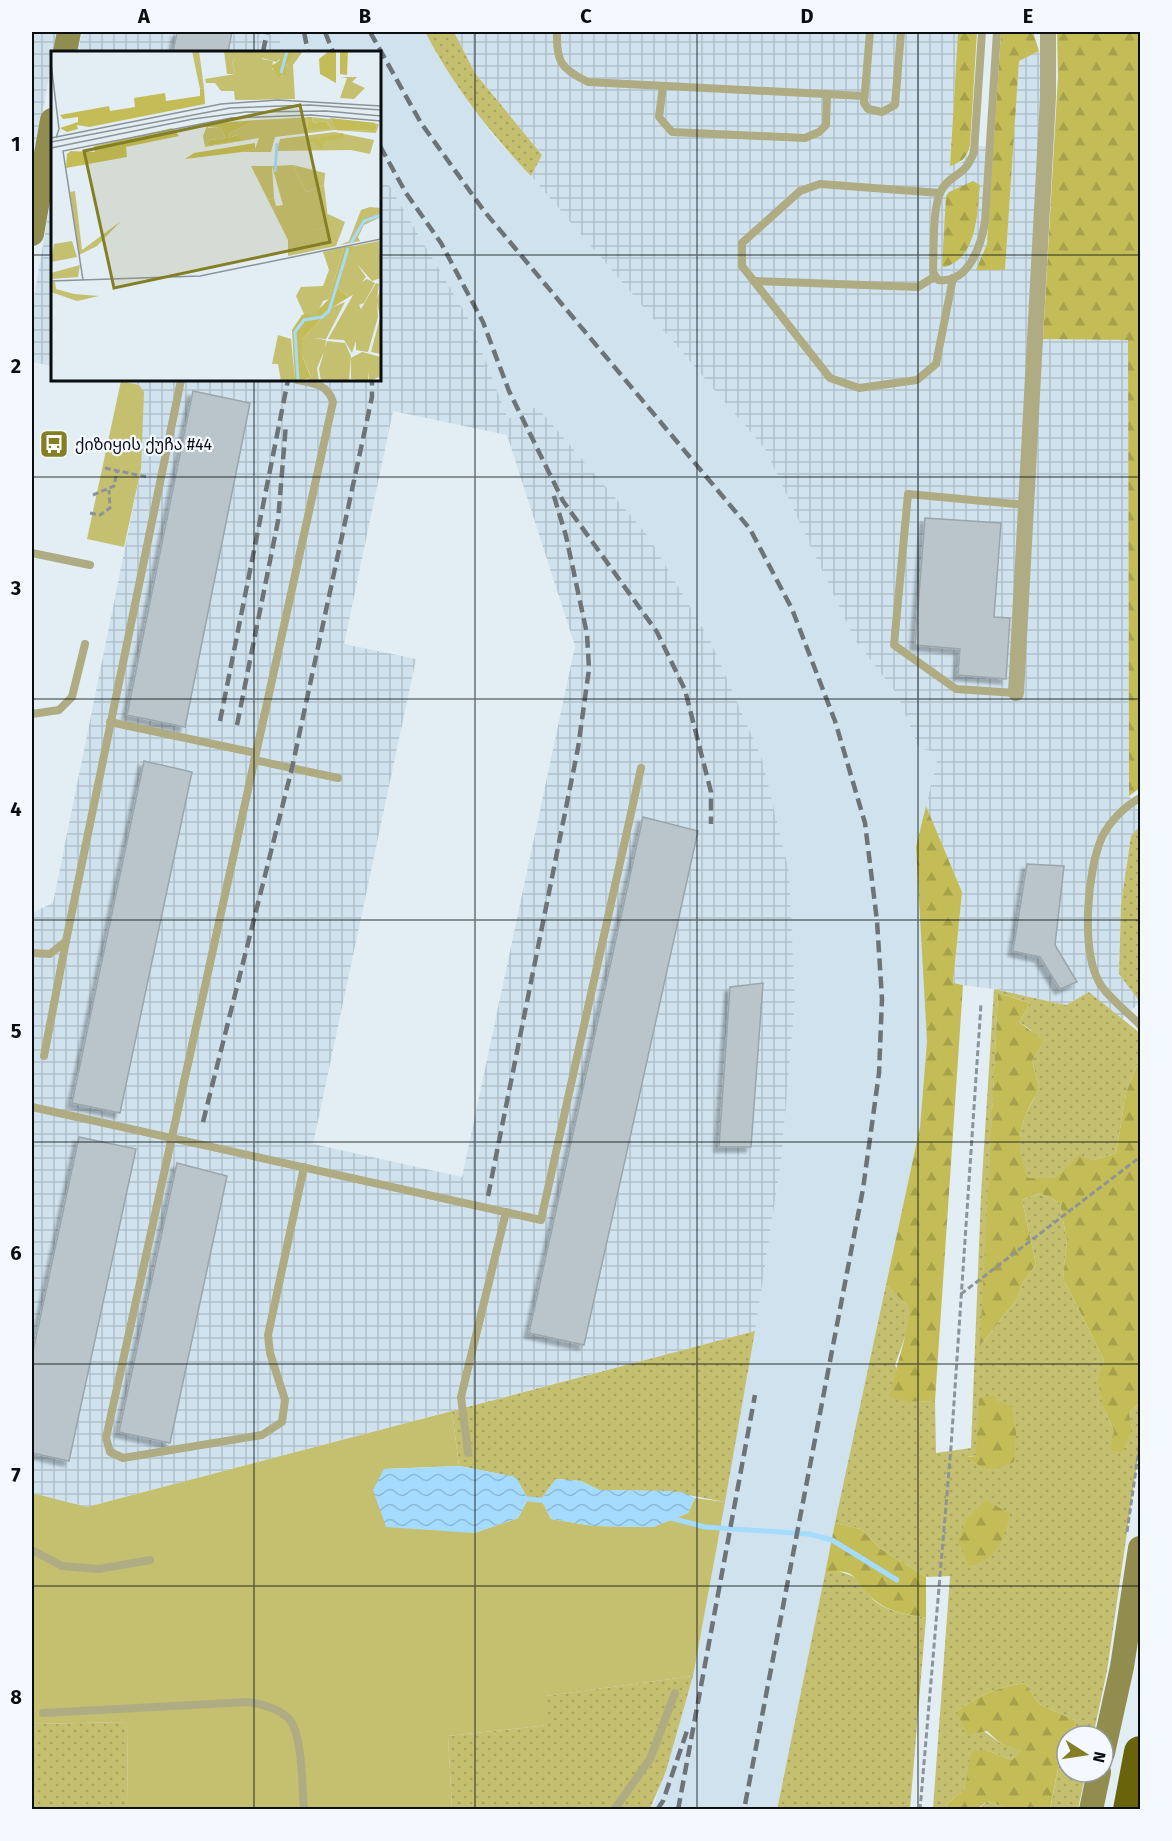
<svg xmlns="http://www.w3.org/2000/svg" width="1172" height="1841" viewBox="0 0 1172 1841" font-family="'Fira Sans','Noto Sans Georgian',sans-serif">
<defs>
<pattern id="industrial-grid" width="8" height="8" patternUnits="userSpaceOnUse" patternTransform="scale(1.5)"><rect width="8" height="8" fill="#d0e2ee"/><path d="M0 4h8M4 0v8" fill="none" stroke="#b1c1cb"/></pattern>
<pattern id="grass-dots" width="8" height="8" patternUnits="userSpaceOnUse" patternTransform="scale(1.5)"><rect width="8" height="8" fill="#c5bf70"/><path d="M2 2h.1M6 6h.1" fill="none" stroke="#a8a360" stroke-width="1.8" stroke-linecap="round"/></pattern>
<pattern id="forest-firs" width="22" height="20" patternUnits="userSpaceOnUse" patternTransform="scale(1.5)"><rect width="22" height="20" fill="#c4bd57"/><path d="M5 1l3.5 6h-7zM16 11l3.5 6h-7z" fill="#a7a14b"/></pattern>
<pattern id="water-waves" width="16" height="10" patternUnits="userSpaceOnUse" patternTransform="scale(1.5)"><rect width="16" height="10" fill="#a4dbfe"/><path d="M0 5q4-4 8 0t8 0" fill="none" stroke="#8cbbd9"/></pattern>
<filter id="shadow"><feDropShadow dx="-5" dy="5" stdDeviation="1.5" flood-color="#0004"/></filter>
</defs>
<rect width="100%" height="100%" fill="#e2edf4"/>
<polygon fill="#d0e2ee" points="282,32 425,32 441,61 494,137 531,176 765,449 855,640 897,694 919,747 939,753 927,1041 920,1127 777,1809 650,1809 655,1802 691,1685 755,1331 781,1162 795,1001 762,759 711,642 648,536 508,419 471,323 380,170 380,52 278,52"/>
<g fill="url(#industrial-grid)" fill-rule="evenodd">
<polygon points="32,32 57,32 32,171"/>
<polygon points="82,32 282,32 278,52 78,52"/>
<polygon points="454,32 958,32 950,165 962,162 968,154 970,145 993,147 987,244 977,270 1005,269 1019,60 1039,51 1042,66 1043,339 1128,340 1129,796 1140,810 1140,826 1131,836 1121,904 1119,974 1140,1002 1122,1019 1089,992 1066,1005 994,989 953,984 962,892 926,806 939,753 919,748 897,694 855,640 765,449 531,176 542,155 475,73"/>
<path d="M380,170L471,323L508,419L537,407L648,536L711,642L762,759L789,872L795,1001L781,1162L755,1331L87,1507L32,1493V913L53,903L141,469L139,385L115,380H380ZM393,411L507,435L575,646L462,1177L313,1144L416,659L344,644Z"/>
<polygon points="52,193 52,366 32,362 32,309"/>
</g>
<g fill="url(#grass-dots)" fill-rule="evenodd">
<path d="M425,32H454L475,73L542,155L531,176C489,132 453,85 425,32Z"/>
<polygon points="1140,826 1140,1002 1119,974 1121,904 1131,836"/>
<path d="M994,989L1066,1005L1089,992L1140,1033V1057L1126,1093L1116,1153L1094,1160L1078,1157L1055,1178H1027C1013,1140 1020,1123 1039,1089L1032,1061L1031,1030L1019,1022L1030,1003L998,993L981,1345L1017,1299L1023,1282L1036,1264L1022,1200L1040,1193L1060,1203L1067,1242L1063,1278L1104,1360C1096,1389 1102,1404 1114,1431L1132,1428L1129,1413L1140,1402V1442L1107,1671L1093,1736H1075L1074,1720L1039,1704L1025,1683C998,1687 979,1695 957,1711L1001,1744L1022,1751L1012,1760L986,1750L965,1789L947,1804L946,1809H933L950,1576L926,1577L881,1549L861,1529L835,1523L886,1285L909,1307L908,1328L895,1365L910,1402L935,1401L936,1453L971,1448L981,1195ZM1014,1450V1461L965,1457H966Z"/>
<polygon points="755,1331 725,1502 667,1491 599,1490 581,1481 556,1479 541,1499 528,1499 515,1477 459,1466 452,1411"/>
<path d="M836,1571C868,1578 856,1585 876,1602C889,1612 910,1615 926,1618L910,1809L777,1810L825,1574Z"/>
<polygon points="693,1676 666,1771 650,1809 452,1809 448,1736 548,1725 545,1696"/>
<polygon points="127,1722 128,1809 32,1809 32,1724"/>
<polygon points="1067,1755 1067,1772 1086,1772 1078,1809 1050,1810 1060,1758"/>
<polygon points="988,1801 1008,1809 977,1810"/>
</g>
<g fill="url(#forest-firs)">
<path d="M958,32H977L970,145C967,158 962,162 950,166Z"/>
<polygon points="1001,32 1033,32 1039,51 1019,61 1005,270 976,270 987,244"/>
<polygon points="1057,32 1140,32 1140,788 1129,796 1128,340 1043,339 1058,76"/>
<path d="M973,181L980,185C977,212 978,257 945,267L942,266L946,196L949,192Z"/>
<path d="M926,806L962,892L953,983L963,985L935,1401L910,1402L890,1397C895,1366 908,1338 909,1307L886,1285L920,1127L927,1041L916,847Z"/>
<path d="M998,993L1030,1003L1019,1022L1043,1040L1032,1061L1039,1089C1020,1122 1013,1141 1028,1178H1055L1078,1156L1094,1160L1116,1153L1126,1093L1140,1057V1402L1129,1413L1132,1428L1122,1453L1110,1449L1114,1431L1103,1406L1098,1380L1104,1360L1063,1278L1067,1242L1060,1203L1040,1193L1022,1200L1036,1264L1023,1282L1017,1299L980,1346Z"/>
<path d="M994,1395L996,1400L1012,1407L1016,1433L1014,1462C990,1473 987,1470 964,1457L976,1456L979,1398Z"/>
<path d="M986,1500L1010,1514C1004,1541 997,1559 969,1566L958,1540L967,1518Z"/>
<path d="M835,1523L861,1529L881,1549L926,1577V1618C910,1615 890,1612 877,1602C855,1587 860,1564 825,1574Z"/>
<path d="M1025,1683L1039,1704L1074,1720L1076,1736H1067V1755L1060,1758L1050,1809H1008L988,1801L977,1809H946L947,1804L965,1789L971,1752L986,1750L1012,1760L1021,1751L1001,1744L987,1731L967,1735L957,1711C979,1695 998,1687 1025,1683Z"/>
</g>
<g fill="#c5bf70">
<polygon points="121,381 139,385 144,392 141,469 124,547 87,539"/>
<polygon points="452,1411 459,1466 384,1469 474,1533 518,1518 528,1499 541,1499 551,1519 594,1526 653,1527 688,1513 695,1498 725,1502 693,1676 546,1696 549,1725 448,1736 452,1809 128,1810 127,1722 32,1724 32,1493 87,1507"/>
</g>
<g fill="url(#water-waves)">
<polygon points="459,1466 516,1477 528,1499 518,1518 474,1533 386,1527 373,1490 384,1469"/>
<polygon points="556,1479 581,1481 599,1490 667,1491 682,1492 695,1498 688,1513 653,1527 594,1526 551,1519 541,1499"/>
</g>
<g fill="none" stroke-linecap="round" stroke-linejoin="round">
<g stroke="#a4dbfe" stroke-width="5">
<polyline points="528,1499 548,1501"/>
<polyline points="667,1517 705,1527 809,1534 832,1540 897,1580"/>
</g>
</g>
<g fill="#b9c4cb" stroke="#9aa5ac" stroke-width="1.5" filter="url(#shadow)">
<polygon points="177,32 232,32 228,52 173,52"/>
<polygon points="193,391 250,403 185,727 127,715"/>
<polygon points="925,518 1001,523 994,617 1010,618 1006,679 958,675 960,649 915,645"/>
<polygon points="144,761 192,772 120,1113 72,1103"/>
<polygon points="643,817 698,831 584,1345 529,1333"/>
<polygon points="1027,864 1064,866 1055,945 1077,982 1060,989 1040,957 1013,951"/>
<polygon points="763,983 751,1147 719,1147 730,987"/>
<polygon points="79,1137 136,1149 69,1461 32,1453 32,1356"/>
<polygon points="177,1163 227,1176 170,1443 119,1432"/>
</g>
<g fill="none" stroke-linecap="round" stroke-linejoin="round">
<g stroke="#8c9499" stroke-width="3" stroke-dasharray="6 3" stroke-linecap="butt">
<polyline points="105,468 147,477"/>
<polyline points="93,495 114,486 117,471"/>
<polyline points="90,513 100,515 110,508 109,490"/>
<polyline points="961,1294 1140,1157"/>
<polyline points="1127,1532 1140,1442"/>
<polyline points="920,1810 951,1447 981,1004"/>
</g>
<g stroke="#afac84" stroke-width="8">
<path d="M557,32C556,62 561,69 588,82L864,96"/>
<polyline points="870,32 864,103 868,109 882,112 895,105 901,32"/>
<path d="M982,32L974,152C965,178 950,173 941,191C932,208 934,252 933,272L938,280C969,284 981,245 985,222L997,32"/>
<polyline points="663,86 659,117 672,132 805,138 819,132 826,125 827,94"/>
<polyline points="940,193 820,184 800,191 742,243 742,266 830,378 859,388 917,380 936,364 953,278"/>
<polyline points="754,281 918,287 934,277"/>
<path d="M297,380C313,383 328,384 333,402L106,1438L110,1452L123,1458L262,1435L282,1422L285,1400L270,1353L268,1335L304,1167"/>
<polyline points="32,553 90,565"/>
<polyline points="1016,693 956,689 894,645 908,494 1026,505"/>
<polyline points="32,714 59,710 72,697 85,644"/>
<polyline points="110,722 256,753"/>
<polyline points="254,760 338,778"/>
<path d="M1140,798C1125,806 1110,821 1102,837C1087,871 1081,949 1099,982C1105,995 1130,1014 1140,1025"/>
<polyline points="32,953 50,954 66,941 181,380"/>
<polyline points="44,1056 66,941"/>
<polyline points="32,1107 541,1220 641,768"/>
<polyline points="468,1453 461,1397 506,1212"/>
<polyline points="32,1550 62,1566 99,1569 150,1560"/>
<path d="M43,1713L248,1702C261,1704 278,1708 288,1718C303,1732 302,1788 304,1810"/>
<polyline points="614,1810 650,1759 675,1693"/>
</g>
<polyline stroke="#afac84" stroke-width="16" points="1016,693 1048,97 1048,32"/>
<g stroke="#918d4e" stroke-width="24">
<polyline points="65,52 69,32"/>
<polyline points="32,234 52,120"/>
<polyline points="1103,1753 1122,1667 1140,1548"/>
<polyline points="1091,1810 1099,1772"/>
</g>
<polyline stroke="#69630c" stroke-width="32" points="1129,1810 1140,1752"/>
<g stroke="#6d7478" stroke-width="4.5" stroke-dasharray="12 6" stroke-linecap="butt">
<polyline points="304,32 308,52"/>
<polyline points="325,32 333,52"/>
<polyline points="370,32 421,123 484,211 750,529 792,609 835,721 865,823 877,921 882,999 879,1073 863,1189 744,1810"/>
<polyline points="263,52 267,32"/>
<polyline points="380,146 406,193 441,243 483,322 509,391 563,501 657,632 685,690 711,792 711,824"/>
<polyline points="220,721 288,380"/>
<polyline points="237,725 278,521 286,424"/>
<polyline points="203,1122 292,768 372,397 372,380"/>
<polyline points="488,1196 578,748 589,669 587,634 566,536 553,493"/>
<polyline points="657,1810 663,1801 687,1731"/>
<polyline points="678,1810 755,1395"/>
</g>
</g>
<path fill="none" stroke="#0a0e10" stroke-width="1.5" stroke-opacity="0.55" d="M254,32V52M475,32V1810M697,32V1810M918,32V1810M32,255H52M380,255H1140M254,380V1810M32,477H1140M32,699H1140M32,920H1140M32,1142H1140M32,1364H1140M32,1586H1140"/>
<defs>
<g id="bus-square" transform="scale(1.5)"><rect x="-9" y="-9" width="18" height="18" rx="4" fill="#847e25" stroke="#f3f9fe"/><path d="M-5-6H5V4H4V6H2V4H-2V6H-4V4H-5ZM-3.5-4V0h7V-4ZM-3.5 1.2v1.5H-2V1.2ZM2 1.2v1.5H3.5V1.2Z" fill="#fff"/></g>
</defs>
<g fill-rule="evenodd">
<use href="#bus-square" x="54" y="444"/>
</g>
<g text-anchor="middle" stroke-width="4.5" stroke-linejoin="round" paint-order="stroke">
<g font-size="16" fill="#0a0e10" stroke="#f3f9fe" text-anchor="start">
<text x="75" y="450">ქიზიყის ქუჩა #44</text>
</g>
</g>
<g transform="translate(51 51)">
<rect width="330" height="330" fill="#e2edf4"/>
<path d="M141,0H148L153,37L149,38ZM185,0H203L198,14H211V8L222,10L221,18L231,26L241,0H252L242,14L244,48L184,49L183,40H170L164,32H155L154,28L184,23L181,10L185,9ZM290,26H306L301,31L314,37L303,48L289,47L296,27ZM259,66L328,73L325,82L283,79L224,86L220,101H191L204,98L208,87L154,96L152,85L157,72ZM261,66L262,72L275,70L280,78H257L256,67ZM279,68L324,72L326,75L324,80L288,79ZM205,69L177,83L178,87L185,84L195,89L154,95L159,89L175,87L170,77H157L158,73ZM283,81L323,89L319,103L300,99L226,100L229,88ZM242,114L274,122L273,134L255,141ZM200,115H221L223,147L217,149ZM24,140L31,199L70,170L46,195L28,204L19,141ZM319,156L330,157V166L313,174L307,186L309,190L289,194L298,190L310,159ZM277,163L294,171L285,195L266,199L261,179L277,176L274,164ZM21,190L26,206L0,211L3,193ZM29,214L27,226L0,228V222ZM0,231H4L5,238L23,243L48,245L26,250L0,241ZM227,284L240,288L244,329L230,330L227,313H221Z" fill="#c5bf70" fill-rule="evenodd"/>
<path d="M232,0H241V6L235,15V24L227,26L220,15L228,10ZM289,0H297L296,24L289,23ZM277,1H285V32L269,23L268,8ZM153,37L154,53L38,76L26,74L27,78L16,81L9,77L27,71V66L12,68L9,64L58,55L59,60L84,56L83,47L114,42L115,50L149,45V38ZM256,66H261L262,72L275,70L280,78H257ZM279,67L324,72L326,75L324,80L286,79ZM205,69L177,83L178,87L185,84L196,89L154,95L159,89L175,87L170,77L156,76L158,73ZM121,77L128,85L75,96L76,106L15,117L16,103L20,100L44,101L43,95ZM292,82L293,87L274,90L270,97L258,89L265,86L268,90L271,86ZM204,92V98L191,101L134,108L143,102ZM303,195L287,238L298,246L282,256L251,288V304L260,327L244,330L241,279L251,264L267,259L278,248L293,196Z" fill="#c4bd57"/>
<path d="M173,0H185V9L181,10L184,23H176ZM203,0H232V4L226,11L211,7V14H197ZM242,114L255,141L273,134L278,176L262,179L266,199L237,205V189L217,149L223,147L225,155L232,154L221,115ZM328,190L330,227L321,230L306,213L315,226L311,231L316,228L324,232L313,252L308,254L310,258L325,232L328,233L326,248L330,236V303L320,301L329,267L326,251L327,266L317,301L305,299V290L301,302L293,289L277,288L302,244L298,246L287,238L296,205L303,195ZM293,196L278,248L272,250L265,265L253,263L245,245L250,236L272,235L278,219L272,201ZM294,251L275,288L262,287L275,289L274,298L266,317L268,330H255L260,326L251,304V288L282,256ZM276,290L294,292L300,305L298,330H270L268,318ZM311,301L330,306V330L328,326L318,330V320L317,329L301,330L306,329L300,328V307Z" fill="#c5bf70"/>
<path fill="none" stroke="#a4dbfe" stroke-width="3" d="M230,22L236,0M224,121L226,92M300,192L313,170L330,164M247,330L244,281L253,269L271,266L278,260L297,197"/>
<path fill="none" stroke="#8c9499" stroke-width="1.5" d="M0,12L8,78L5,87M0,87L170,53L227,49L330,55M0,91L179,57L259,54L330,59M0,97L142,68L195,61L275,60L330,65M32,229L12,100L180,67L260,64L330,70M0,230L149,225L330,188"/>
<path fill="#847e25" fill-opacity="0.15" stroke="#847e25" stroke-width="3" d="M249,54L279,191L63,237L33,100Z"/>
<rect width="330" height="330" fill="none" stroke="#0a0e10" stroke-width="3"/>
</g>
<rect width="1172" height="1841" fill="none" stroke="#f3f9fe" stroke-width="66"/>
<g transform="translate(1085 1754) rotate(102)"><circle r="28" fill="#f3f9fe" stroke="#969b9f" stroke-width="1.5"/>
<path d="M0-4.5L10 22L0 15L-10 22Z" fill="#847e25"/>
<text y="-9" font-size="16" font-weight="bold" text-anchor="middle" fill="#0a0e10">N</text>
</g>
<rect x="33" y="33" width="1106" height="1775" fill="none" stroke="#0a0e10" stroke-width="2"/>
<g font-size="20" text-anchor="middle" font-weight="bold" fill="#0a0e10">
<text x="144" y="23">A</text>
<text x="365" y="23">B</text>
<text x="586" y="23">C</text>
<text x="807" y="23">D</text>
<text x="1028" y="23">E</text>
<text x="16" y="151">1</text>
<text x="16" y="373">2</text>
<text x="16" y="595">3</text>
<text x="16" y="816">4</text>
<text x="16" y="1038">5</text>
<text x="16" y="1260">6</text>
<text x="16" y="1482">7</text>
<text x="16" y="1704">8</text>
</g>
</svg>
